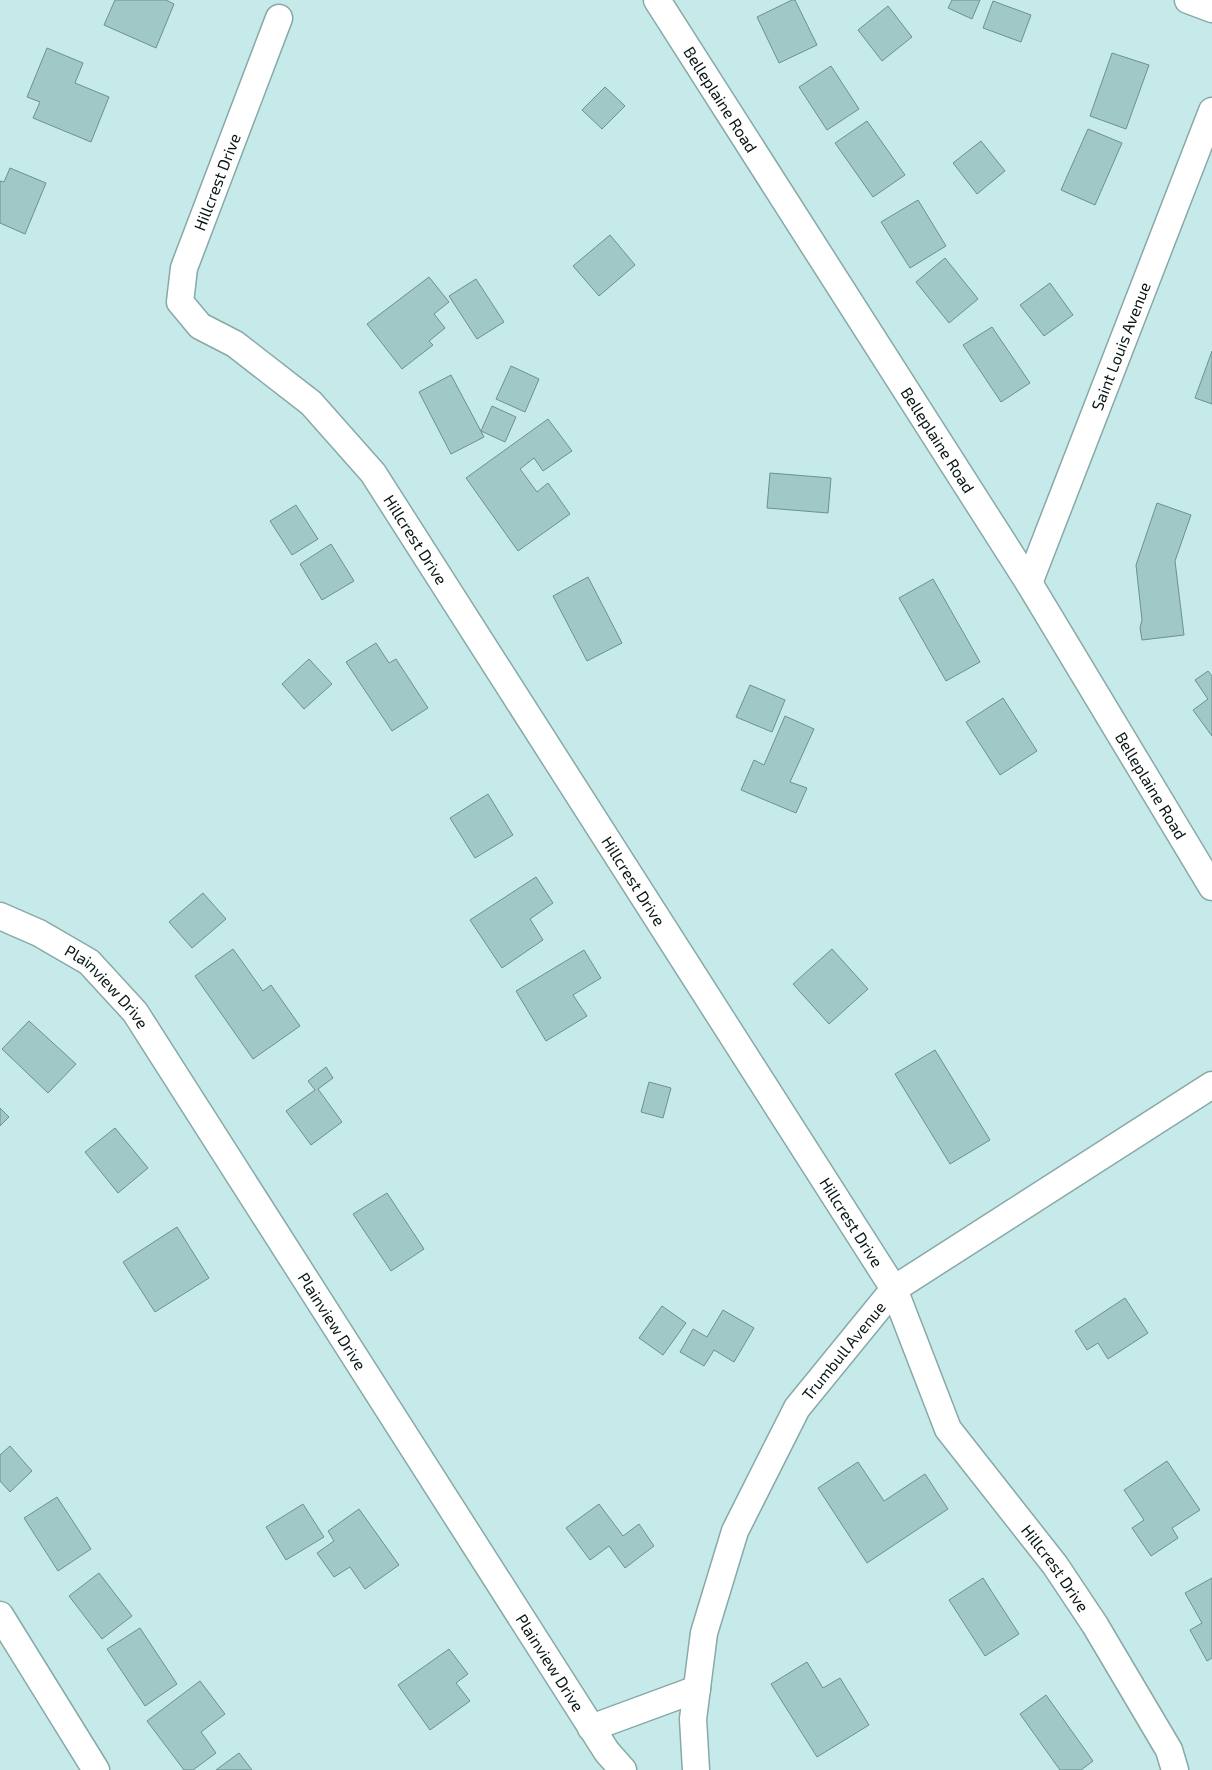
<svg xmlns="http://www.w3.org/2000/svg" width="1212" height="1770" viewBox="0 0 1212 1770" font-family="'Exo 2',sans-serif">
<rect width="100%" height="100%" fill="#c6eae9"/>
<g fill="#9fc8c7" stroke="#6e908f">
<polygon points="115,0 166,0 174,4 156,48 104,25"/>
<polygon points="792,0 795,0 817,45 779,63 757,17"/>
<polygon points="952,0 980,0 972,19 948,8"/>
<polygon points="993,1 1031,15 1021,42 983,28"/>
<polygon points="888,6 912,37 882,61 858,30"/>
<polygon points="47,48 83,63 75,83 109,97 91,142 33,118 40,102 27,97"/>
<polygon points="1112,53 1149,65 1126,129 1090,116"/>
<polygon points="831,66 859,109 827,130 799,87"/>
<polygon points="605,87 625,106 602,129 582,110"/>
<polygon points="867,121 905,175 873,197 835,143"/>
<polygon points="1088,129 1122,143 1095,205 1061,190"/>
<polygon points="981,141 1005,171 977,194 953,163"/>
<polygon points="10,168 46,183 25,234 0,223 0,181 4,182"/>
<polygon points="918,200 946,246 910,268 881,222"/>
<polygon points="610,235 635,265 599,296 573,266"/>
<polygon points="945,258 978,299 949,323 916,282"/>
<polygon points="429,277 449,302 434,314 445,328 429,341 433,345 402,369 367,324"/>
<polygon points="476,279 504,322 477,339 449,296"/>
<polygon points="1050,283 1073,315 1044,336 1020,305"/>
<polygon points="992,327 1030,383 1001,402 963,345"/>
<polygon points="1212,351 1212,404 1195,398"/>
<polygon points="511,366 539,379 525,412 496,399"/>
<polygon points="451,375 484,437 451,454 419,392"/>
<polygon points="492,406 516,417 505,442 481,431"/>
<polygon points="548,419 572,451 543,471 534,458 520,469 537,492 548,483 570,514 518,551 466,478"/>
<polygon points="770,473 831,478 828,513 767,508"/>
<polygon points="1157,503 1191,515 1175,561 1184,635 1142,640 1140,628 1142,620 1136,565"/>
<polygon points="296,505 318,539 292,555 270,521"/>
<polygon points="331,544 354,581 322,600 300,564"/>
<polygon points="588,577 622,643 587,661 553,596"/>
<polygon points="933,579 980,662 946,681 899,598"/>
<polygon points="376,643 389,663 396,659 428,708 392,731 346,662"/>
<polygon points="309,659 332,684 304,709 282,684"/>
<polygon points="1208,671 1212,676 1212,736 1193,710 1208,699 1195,680"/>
<polygon points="750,685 785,700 772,732 736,717"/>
<polygon points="1003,698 1037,751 1000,775 966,722"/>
<polygon points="785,716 814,729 790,782 807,788 796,813 741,790 754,760 764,765"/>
<polygon points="488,794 513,835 475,858 450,818"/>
<polygon points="536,877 553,903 530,919 543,940 502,968 470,920"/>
<polygon points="203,893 226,919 192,948 169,922"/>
<polygon points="233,949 263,991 271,985 300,1026 253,1059 195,976"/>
<polygon points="832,949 868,989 829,1024 793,984"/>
<polygon points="584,950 601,978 573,995 587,1016 546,1041 516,991"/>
<polygon points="29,1021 76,1064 48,1093 2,1049"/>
<polygon points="935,1050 990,1140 950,1164 895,1074"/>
<polygon points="326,1067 333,1078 318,1089 342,1122 311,1145 286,1111 315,1090 308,1081"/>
<polygon points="649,1082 671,1088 663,1118 641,1112"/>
<polygon points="0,1108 9,1117 0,1126"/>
<polygon points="115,1128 148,1168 118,1193 85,1152"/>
<polygon points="387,1193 424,1249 391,1271 353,1214"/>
<polygon points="177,1227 209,1278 155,1312 123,1262"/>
<polygon points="1125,1298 1148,1333 1108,1359 1098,1343 1087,1350 1075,1331"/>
<polygon points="662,1306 686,1323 663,1355 639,1338"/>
<polygon points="723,1310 754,1328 734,1362 714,1350 704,1366 680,1352 693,1329 707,1337"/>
<polygon points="10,1446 32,1471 10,1492 0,1481 0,1455"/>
<polygon points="1167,1461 1200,1510 1172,1528 1178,1538 1151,1556 1132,1528 1144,1520 1124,1490"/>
<polygon points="858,1462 884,1501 925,1474 948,1509 867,1563 818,1488"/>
<polygon points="57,1497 91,1549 58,1571 24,1518"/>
<polygon points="303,1504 324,1537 286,1560 266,1527"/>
<polygon points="599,1504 623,1536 639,1524 654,1546 625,1568 609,1546 590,1560 566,1528"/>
<polygon points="359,1509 399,1565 365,1589 350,1567 334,1577 317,1553 334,1541 328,1531"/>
<polygon points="99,1573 132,1616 102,1639 69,1596"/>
<polygon points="983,1578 1019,1634 985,1656 949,1600"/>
<polygon points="1212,1578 1212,1658 1207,1661 1190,1630 1202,1623 1185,1593"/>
<polygon points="140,1628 177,1684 145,1706 107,1649"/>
<polygon points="449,1649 468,1674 456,1683 470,1701 430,1730 398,1685"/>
<polygon points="807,1662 823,1688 840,1678 869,1725 817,1757 771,1684"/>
<polygon points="200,1681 225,1714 201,1732 216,1753 193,1770 184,1770 147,1721"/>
<polygon points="1046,1695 1093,1761 1081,1770 1060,1770 1020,1714"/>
<polygon points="239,1753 252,1770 216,1770"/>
</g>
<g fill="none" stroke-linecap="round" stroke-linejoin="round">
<g stroke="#87a9a8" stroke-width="29">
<g id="street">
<path id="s1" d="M657,0L1029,583L1212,887"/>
<polyline points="1188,0 1212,9"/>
<path id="s2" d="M279,18L184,268L180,302L200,326L235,344L311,403L373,473L894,1289L948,1429L1055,1565L1095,1625L1169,1750L1175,1770"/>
<path id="s3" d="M1029,583L1212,111"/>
<path id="s4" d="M0,916L39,933L89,962L135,1012L607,1752L623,1770"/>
<polyline points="0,1615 96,1770"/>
<polyline points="591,1728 697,1689"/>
<path id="s5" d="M696,1770L693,1719L704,1633L735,1531L797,1408L894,1289L1212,1085"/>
</g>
</g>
<use href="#street" stroke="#fff" stroke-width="26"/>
</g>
<g text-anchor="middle" stroke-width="4.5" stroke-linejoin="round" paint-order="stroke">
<g font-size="16" fill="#091616" stroke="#fff">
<text dy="6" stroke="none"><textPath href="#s1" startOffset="118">Belleplaine Road</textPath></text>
<text transform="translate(217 182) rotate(-69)" y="6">Hillcrest Drive</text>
<text dy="6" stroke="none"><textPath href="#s3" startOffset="254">Saint Louis Avenue</textPath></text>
<text dy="6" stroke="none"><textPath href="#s1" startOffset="522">Belleplaine Road</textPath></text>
<text dy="6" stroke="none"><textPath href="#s2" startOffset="641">Hillcrest Drive</textPath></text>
<text dy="6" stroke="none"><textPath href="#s1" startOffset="928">Belleplaine Road</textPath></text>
<text dy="6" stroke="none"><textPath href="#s2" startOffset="1046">Hillcrest Drive</textPath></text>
<text dy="6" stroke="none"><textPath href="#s4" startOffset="130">Plainview Drive</textPath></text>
<text dy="6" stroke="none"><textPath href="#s2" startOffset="1451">Hillcrest Drive</textPath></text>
<text dy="6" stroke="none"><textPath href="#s4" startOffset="535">Plainview Drive</textPath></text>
<text dy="6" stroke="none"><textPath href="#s5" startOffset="456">Trumbull Avenue</textPath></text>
<text dy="6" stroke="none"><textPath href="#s2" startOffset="1856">Hillcrest Drive</textPath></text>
<text dy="6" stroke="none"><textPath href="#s4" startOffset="940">Plainview Drive</textPath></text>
</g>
</g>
</svg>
